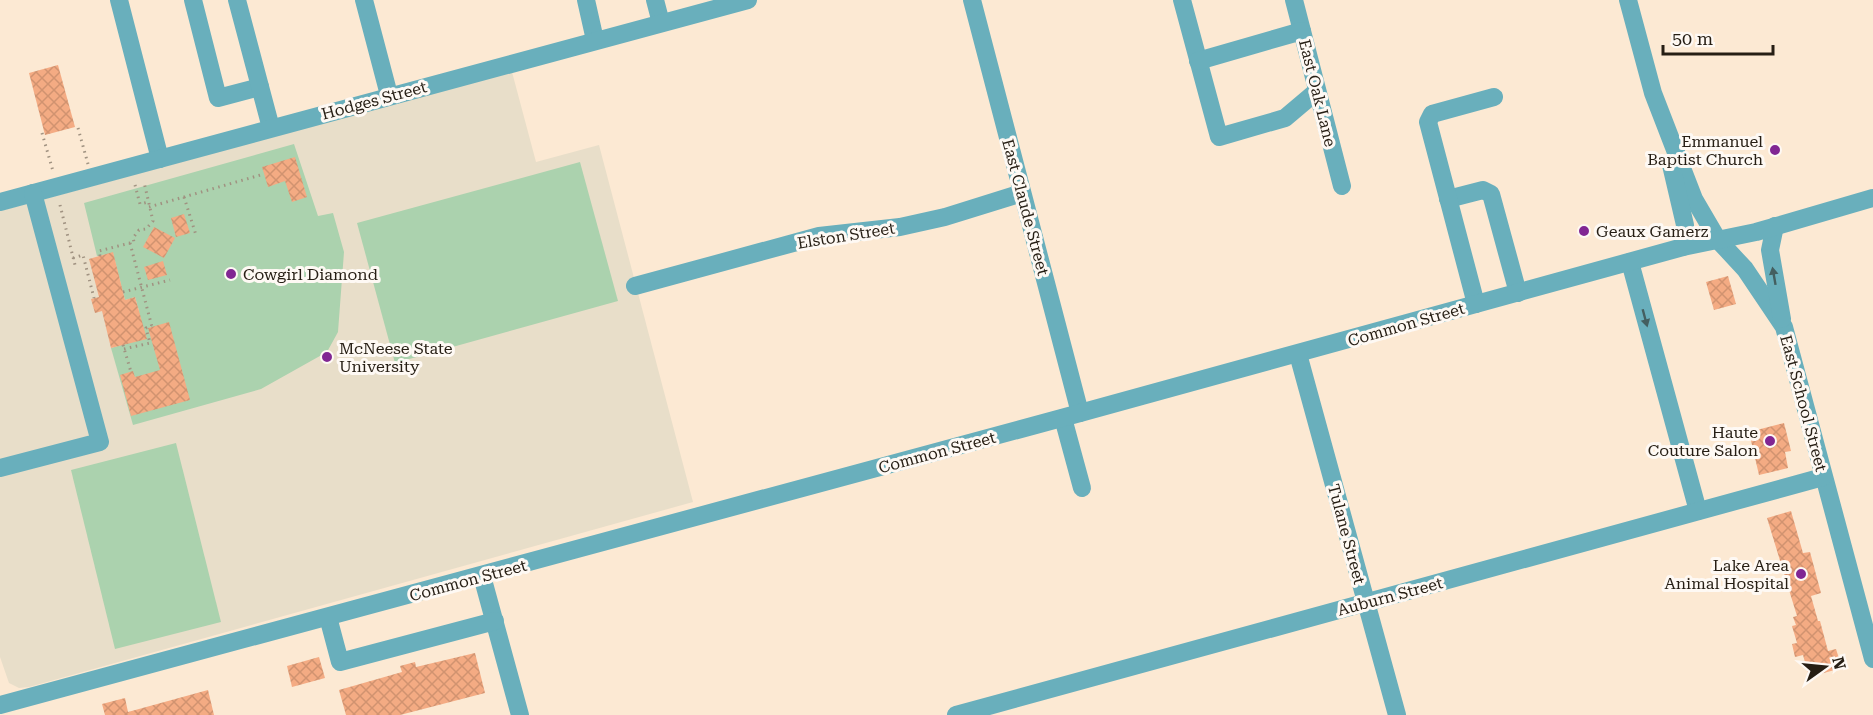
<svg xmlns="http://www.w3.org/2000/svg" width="1873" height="715" viewBox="0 0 1873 715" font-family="'Roboto Serif',serif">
<defs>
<pattern id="building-cross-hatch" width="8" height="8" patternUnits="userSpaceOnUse" patternTransform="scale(1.5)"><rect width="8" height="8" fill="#f4ab83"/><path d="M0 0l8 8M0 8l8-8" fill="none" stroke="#d19370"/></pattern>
</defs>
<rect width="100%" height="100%" fill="#fce9d3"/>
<polygon fill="#e8dec9" points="512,72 536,162 599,145 693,502 29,687 19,688 9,683 0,657 0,211"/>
<g fill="#abd2ae">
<polygon points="294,144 318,216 333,213 344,252 338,332 327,352 261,389 133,425 111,348 136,341 139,311 135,297 125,300 113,253 97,256 84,203"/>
<polygon points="580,162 618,301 395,363 357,223"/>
<polygon points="176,443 221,622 115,649 71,470"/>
</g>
<g fill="url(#building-cross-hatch)">
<polygon points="58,65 75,127 45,135 29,73"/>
<polygon points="295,157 307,197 292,202 285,181 268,187 262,167"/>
<polygon points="184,214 190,233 176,237 171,218"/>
<polygon points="154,227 175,238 164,258 143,247"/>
<polygon points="113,252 125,300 135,297 147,339 111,348 102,311 95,313 91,299 99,297 89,259"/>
<polygon points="163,261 167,275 148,280 144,267"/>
<polygon points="1728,276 1736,304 1714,310 1706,282"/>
<polygon points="169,322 190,400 131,416 120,375 133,371 135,377 160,370 148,328"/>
<polygon points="1784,423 1791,451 1785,452 1788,468 1759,475 1749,432"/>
<polygon points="1791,511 1803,553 1810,552 1821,593 1811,596 1818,621 1820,621 1828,651 1836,649 1842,668 1809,677 1803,655 1795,657 1792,644 1797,643 1792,626 1796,625 1793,617 1797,616 1767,518"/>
<polygon points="475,653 485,693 400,715 346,715 339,690 402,672 400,666 415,662 416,667"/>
<polygon points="319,657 325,678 292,687 287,666"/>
<polygon points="208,690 214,715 105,715 102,704 125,698 128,712"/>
</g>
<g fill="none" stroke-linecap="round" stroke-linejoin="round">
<g stroke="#a09281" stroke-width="3" stroke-dasharray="1.5 4.5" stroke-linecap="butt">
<polyline points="78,128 88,164"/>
<polyline points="42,133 53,171"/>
<polyline points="135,185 140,204 148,202"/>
<polyline points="184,197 196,235"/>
<polyline points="60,205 75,265"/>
<polyline points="149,207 264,174"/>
<polyline points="130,243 152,327"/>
<polyline points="100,256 99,251 134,242 133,238 139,230 146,229 153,221 144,182"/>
<polyline points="73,258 83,255 94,298"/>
<polyline points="123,292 170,280"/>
<polyline points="123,345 131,372"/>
<polyline points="124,349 150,343 146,328 152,326"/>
</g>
<g stroke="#69afbc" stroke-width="18">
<polyline points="119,0 160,159"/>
<polyline points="193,0 218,98 260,87"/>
<polyline points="237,0 271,128"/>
<polyline points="364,0 389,95"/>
<polyline points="586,0 595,40"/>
<polyline points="655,0 661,23"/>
<polyline points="972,0 1080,413"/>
<polyline points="1182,0 1219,137 1285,118 1317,91"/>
<polyline points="1294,0 1342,186"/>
<polyline points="1628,0 1653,93 1694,199 1718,240 1745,269 1784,327 1873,659"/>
<polyline points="1198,61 1302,31"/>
<polyline points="1671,165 1685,225 1683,247"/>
<polyline points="1448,199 1483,190 1491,194 1518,293"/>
<polyline points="0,202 748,0"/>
<polyline points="1775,226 1770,250 1782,319"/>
<polyline points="1630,262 1698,511"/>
<polyline points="635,286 819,236 900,227 945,217 1022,193"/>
<polyline points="1476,304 1428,122 1432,114 1494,97"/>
<polyline points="1298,354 1397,715"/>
<polyline points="1063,418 1082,488"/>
<polyline points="0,468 100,442 33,193"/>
<polyline points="482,576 520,715"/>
<polyline points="328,617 340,662 495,621"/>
<polyline points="0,705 1080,413 1683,247 1756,232 1873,198"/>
<polyline points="956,715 1823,477"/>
</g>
</g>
<defs><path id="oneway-solid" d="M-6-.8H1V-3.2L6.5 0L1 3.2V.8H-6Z" transform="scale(1.5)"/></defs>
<g fill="#445f60">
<use href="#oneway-solid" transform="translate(1774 276) rotate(-100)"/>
<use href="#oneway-solid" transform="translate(1645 318) rotate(75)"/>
</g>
<g fill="#812693" stroke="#fef9f4" stroke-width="2">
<circle cx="1775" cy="150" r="6"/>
<circle cx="1584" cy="231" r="6"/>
<circle cx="231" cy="274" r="6"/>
<circle cx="327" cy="357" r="6"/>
<circle cx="1770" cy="441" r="6"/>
<circle cx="1801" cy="574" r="6"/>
</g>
<g text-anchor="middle" stroke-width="6" stroke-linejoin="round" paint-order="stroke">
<g font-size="16" fill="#261e14" stroke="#fef9f4">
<text transform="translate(1318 93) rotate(76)" y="6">East Oak Lane</text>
<text transform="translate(374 100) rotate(-15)" y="6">Hodges Street</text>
<text transform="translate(1026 207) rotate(75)" y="6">East Claude Street</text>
<text transform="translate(846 235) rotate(-9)" y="6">Elston Street</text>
<text transform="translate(1406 324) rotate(-16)" y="6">Common Street</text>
<text transform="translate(1804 403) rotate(75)" y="6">East School Street</text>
<text transform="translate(937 452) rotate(-15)" y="6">Common Street</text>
<text transform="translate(1347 534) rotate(75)" y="6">Tulane Street</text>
<text transform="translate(468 580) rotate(-15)" y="6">Common Street</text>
<text transform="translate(1390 596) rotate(-15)" y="6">Auburn Street</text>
</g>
<g font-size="16" fill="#261e14" stroke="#fef9f4" text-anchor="end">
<text x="1763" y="147">Emmanuel<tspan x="1763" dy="18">Baptist Church</tspan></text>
<text x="1596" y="237" text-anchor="start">Geaux Gamerz</text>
<text x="243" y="280" text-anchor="start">Cowgirl Diamond</text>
<text x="339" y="354" text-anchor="start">McNeese State<tspan x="339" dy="18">University</tspan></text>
<text x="1758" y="438">Haute<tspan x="1758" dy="18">Couture Salon</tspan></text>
<text x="1789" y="571">Lake Area<tspan x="1789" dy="18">Animal Hospital</tspan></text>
</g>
</g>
<g transform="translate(1825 667) rotate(75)" stroke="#fef9f4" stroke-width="4.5" paint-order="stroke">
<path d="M0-4.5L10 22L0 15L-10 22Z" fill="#261e14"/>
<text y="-9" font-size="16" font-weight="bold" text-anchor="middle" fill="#261e14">N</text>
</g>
<path d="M1663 45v9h110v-9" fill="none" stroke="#261e14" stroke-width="3"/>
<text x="1672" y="45" font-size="18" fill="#261e14" stroke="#fef9f4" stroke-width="4.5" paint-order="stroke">50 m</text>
</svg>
